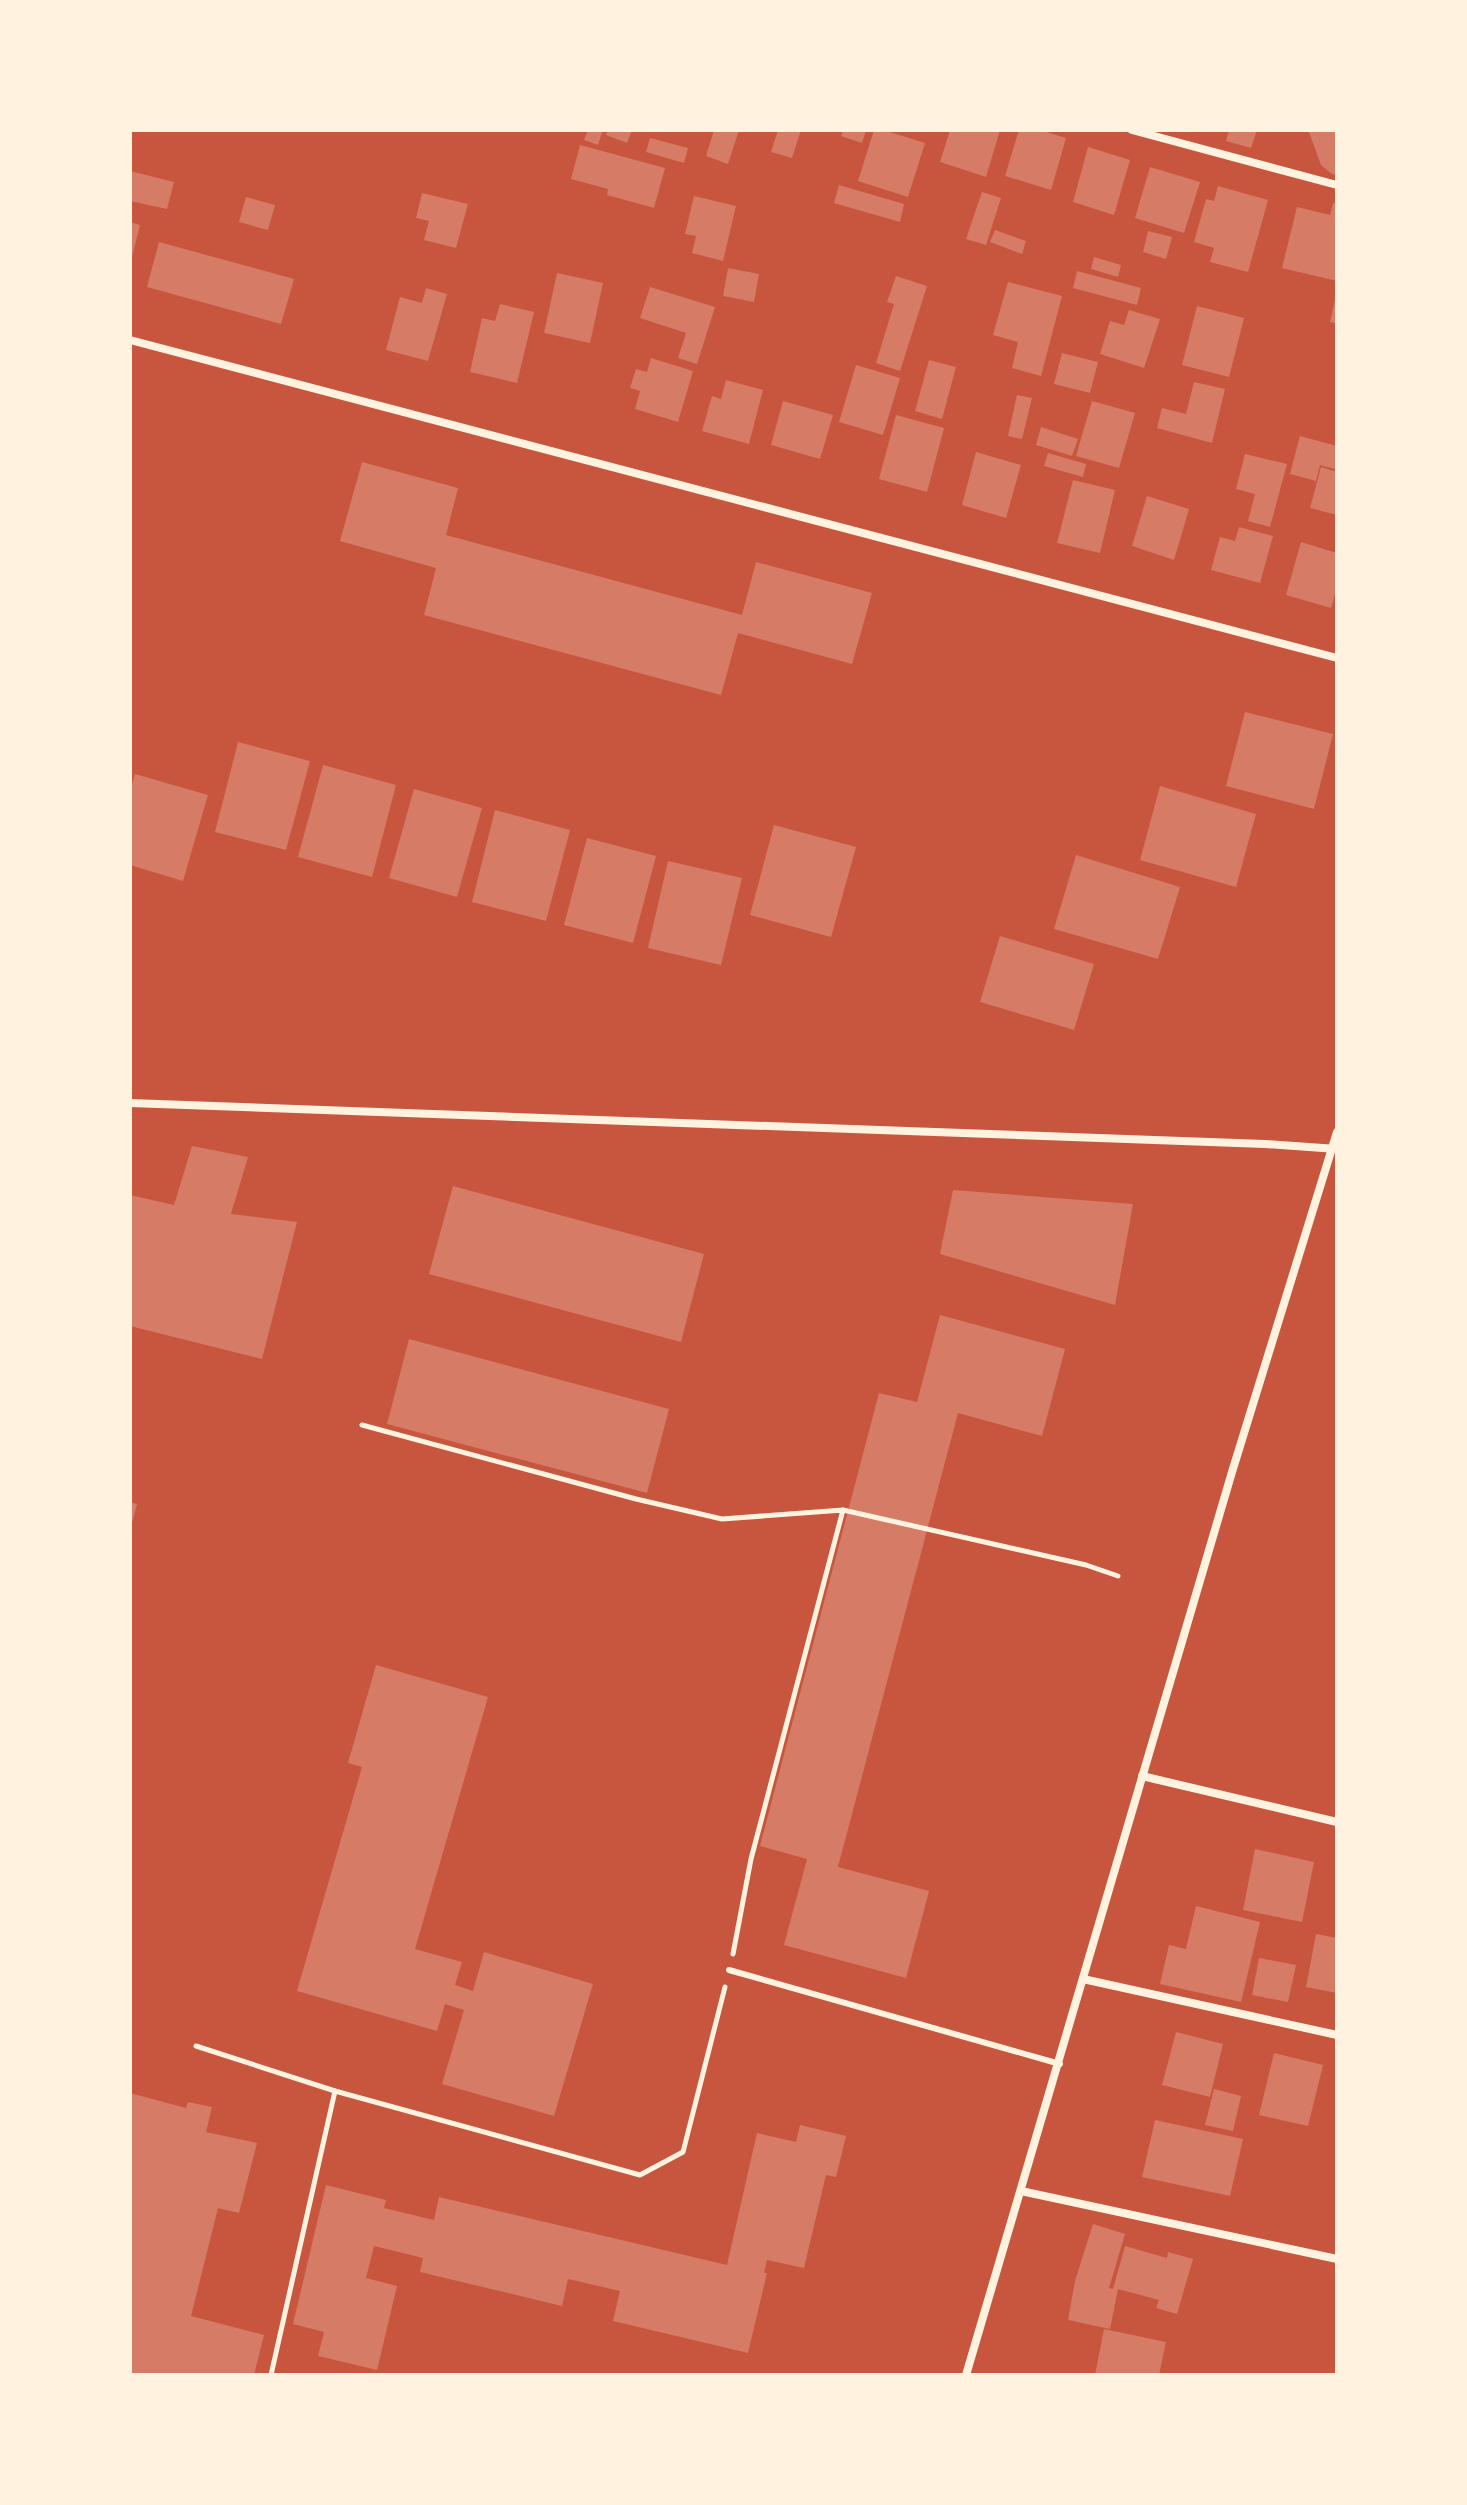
<svg xmlns="http://www.w3.org/2000/svg" width="1467" height="2505" viewBox="0 0 1467 2505" font-family="Raleway,sans-serif">
<rect width="100%" height="100%" fill="#c8553d"/>
<g fill="#d67c66">
<polygon points="588,130 603,130 598,145 584,140"/>
<polygon points="608,130 632,130 627,143 606,135"/>
<polygon points="714,130 739,130 728,164 706,156"/>
<polygon points="778,130 801,130 792,158 771,152"/>
<polygon points="843,130 866,130 862,143 841,136"/>
<polygon points="874,130 883,130 925,143 908,197 858,181"/>
<polygon points="950,130 1000,130 986,177 940,162"/>
<polygon points="1019,130 1040,130 1066,138 1051,190 1005,176"/>
<polygon points="1229,130 1257,130 1251,148 1226,141"/>
<polygon points="1314,130 1337,130 1337,175 1332,174 1321,165 1309,132"/>
<polygon points="650,138 688,148 684,163 646,152"/>
<polygon points="580,145 665,168 654,208 607,195 608,189 571,179"/>
<polygon points="1088,147 1130,160 1114,215 1073,202"/>
<polygon points="1150,167 1200,182 1184,233 1135,218"/>
<polygon points="130,171 174,182 167,209 130,201"/>
<polygon points="839,185 904,204 900,222 834,203"/>
<polygon points="1218,186 1268,200 1248,272 1210,262 1214,248 1194,242 1206,199 1214,201"/>
<polygon points="982,192 1001,198 986,245 966,239"/>
<polygon points="422,193 468,204 456,248 424,240 429,221 416,218"/>
<polygon points="694,196 736,206 723,261 692,253 696,236 685,234"/>
<polygon points="246,197 275,205 268,230 239,222"/>
<polygon points="1333,203 1337,204 1337,281 1282,268 1297,207 1330,215"/>
<polygon points="130,222 140,225 131,261 130,261"/>
<polygon points="995,230 1026,241 1022,254 990,242"/>
<polygon points="1148,231 1172,237 1166,259 1143,252"/>
<polygon points="159,242 294,279 281,324 147,287"/>
<polygon points="1094,257 1121,265 1118,277 1091,269"/>
<polygon points="728,268 759,274 754,302 723,296"/>
<polygon points="1077,271 1141,288 1137,305 1073,288"/>
<polygon points="557,273 603,283 590,343 544,333"/>
<polygon points="896,276 927,286 900,371 876,363 894,304 887,302"/>
<polygon points="1008,282 1062,296 1041,376 1012,368 1018,342 993,335"/>
<polygon points="650,287 715,307 697,364 678,358 686,333 640,318"/>
<polygon points="426,288 447,294 428,361 386,350 400,297 422,303"/>
<polygon points="1336,295 1337,295 1337,324 1330,322"/>
<polygon points="500,304 534,312 517,383 470,372 482,318 495,321"/>
<polygon points="1197,306 1244,318 1229,377 1182,365"/>
<polygon points="1129,310 1160,319 1144,368 1100,354 1110,321 1124,325"/>
<polygon points="1062,353 1098,362 1090,393 1054,384"/>
<polygon points="651,358 693,371 678,422 635,409 640,391 630,388 636,369 647,372"/>
<polygon points="929,360 956,367 942,419 915,411"/>
<polygon points="856,365 900,378 883,435 839,422"/>
<polygon points="726,380 763,390 749,444 702,431 712,396 721,399"/>
<polygon points="1194,382 1225,389 1212,443 1157,428 1162,408 1186,414"/>
<polygon points="1017,395 1032,398 1022,439 1008,436"/>
<polygon points="783,401 833,415 820,459 771,445"/>
<polygon points="1092,401 1135,413 1119,468 1076,456"/>
<polygon points="896,415 944,428 927,492 879,479"/>
<polygon points="1041,427 1078,439 1072,456 1036,445"/>
<polygon points="1300,436 1337,446 1335,469 1320,465 1316,481 1290,474"/>
<polygon points="976,452 1021,465 1006,518 962,505"/>
<polygon points="1048,453 1086,464 1083,477 1044,466"/>
<polygon points="1245,454 1287,464 1270,527 1248,521 1255,494 1236,489"/>
<polygon points="362,462 458,488 446,535 742,615 756,562 872,593 852,664 738,633 721,695 424,615 436,568 340,541"/>
<polygon points="1321,467 1337,472 1337,515 1310,508"/>
<polygon points="1073,480 1115,490 1100,553 1057,543"/>
<polygon points="1147,496 1189,509 1174,560 1132,546"/>
<polygon points="1239,527 1273,536 1260,583 1211,570 1220,537 1235,541"/>
<polygon points="1301,542 1337,553 1337,587 1331,608 1286,595"/>
<polygon points="1245,712 1333,734 1314,809 1226,786"/>
<polygon points="238,742 310,761 286,850 215,832"/>
<polygon points="323,765 396,785 372,877 298,857"/>
<polygon points="135,774 208,795 183,881 130,865 130,791"/>
<polygon points="1160,786 1256,814 1236,887 1140,860"/>
<polygon points="414,789 482,808 457,897 389,878"/>
<polygon points="495,810 570,830 546,921 472,902"/>
<polygon points="774,825 856,847 831,937 750,915"/>
<polygon points="587,838 656,856 633,943 564,925"/>
<polygon points="1076,855 1180,887 1158,959 1054,929"/>
<polygon points="668,861 742,878 721,965 648,948"/>
<polygon points="1000,936 1094,964 1074,1030 980,1002"/>
<polygon points="192,1146 248,1157 231,1214 297,1222 262,1359 130,1326 130,1195 174,1205"/>
<polygon points="453,1186 704,1254 681,1342 429,1274"/>
<polygon points="953,1190 1133,1204 1115,1305 940,1254"/>
<polygon points="940,1315 1065,1349 1042,1436 958,1413 838,1867 929,1891 906,1978 784,1945 807,1859 760,1846 879,1393 917,1402"/>
<polygon points="409,1339 669,1409 647,1493 387,1424"/>
<polygon points="130,1502 137,1504 131,1527 130,1527"/>
<polygon points="376,1665 488,1697 415,1949 462,1962 455,1985 473,1991 484,1952 593,1984 554,2116 442,2084 464,2010 445,2004 437,2031 297,1991 362,1767 348,1763"/>
<polygon points="1255,1849 1314,1862 1302,1922 1243,1910"/>
<polygon points="1196,1906 1260,1922 1241,2002 1160,1984 1169,1945 1186,1949"/>
<polygon points="1316,1934 1337,1938 1337,1993 1306,1987"/>
<polygon points="1259,1958 1296,1965 1288,2002 1252,1995"/>
<polygon points="1176,2032 1223,2044 1210,2097 1162,2085"/>
<polygon points="1274,2053 1323,2065 1308,2126 1259,2115"/>
<polygon points="1214,2089 1241,2096 1233,2131 1205,2125"/>
<polygon points="130,2093 186,2108 188,2102 212,2107 206,2132 257,2143 239,2213 218,2208 191,2316 264,2335 254,2375 130,2375"/>
<polygon points="1155,2120 1243,2139 1230,2196 1142,2177"/>
<polygon points="800,2125 846,2136 836,2177 826,2175 804,2268 767,2260 764,2273 767,2273 748,2353 613,2321 620,2291 568,2279 562,2306 420,2272 423,2258 374,2246 366,2278 397,2286 377,2370 318,2356 324,2332 293,2324 326,2185 386,2200 384,2208 434,2220 439,2197 727,2265 757,2133 796,2142"/>
<polygon points="1093,2224 1125,2234 1109,2288 1113,2289 1125,2246 1167,2258 1168,2252 1193,2259 1177,2314 1156,2308 1159,2300 1118,2289 1110,2329 1068,2320 1075,2281"/>
<polygon points="1104,2329 1166,2342 1159,2375 1095,2375"/>
</g>
<g fill="none" stroke-linecap="round" stroke-linejoin="round">
<g stroke="#fff3e0" stroke-width="5">
<polyline points="362,1425 636,1499 722,1519 843,1510 751,1859 733,1954"/>
<polyline points="843,1510 1086,1565 1118,1576"/>
<polyline points="196,2046 335,2091 271,2375"/>
<polyline points="335,2091 640,2175 683,2152 725,1987"/>
</g>
<polyline stroke="#fff3e0" stroke-width="6" points="729,1970 1060,2064"/>
<g stroke="#fff3e0" stroke-width="8">
<polyline points="1132,130 1337,185"/>
<polyline points="130,340 1337,658"/>
<polyline points="130,1103 1265,1144 1337,1149"/>
<polyline points="1142,1776 1337,1822"/>
<polyline points="1083,1979 1337,2035"/>
<polyline points="1021,2191 1337,2259"/>
<polyline points="966,2375 1232,1472 1337,1132"/>
</g>
</g>
<rect width="1467" height="2505" fill="none" stroke="#fff3e0" stroke-width="264"/>
</svg>
